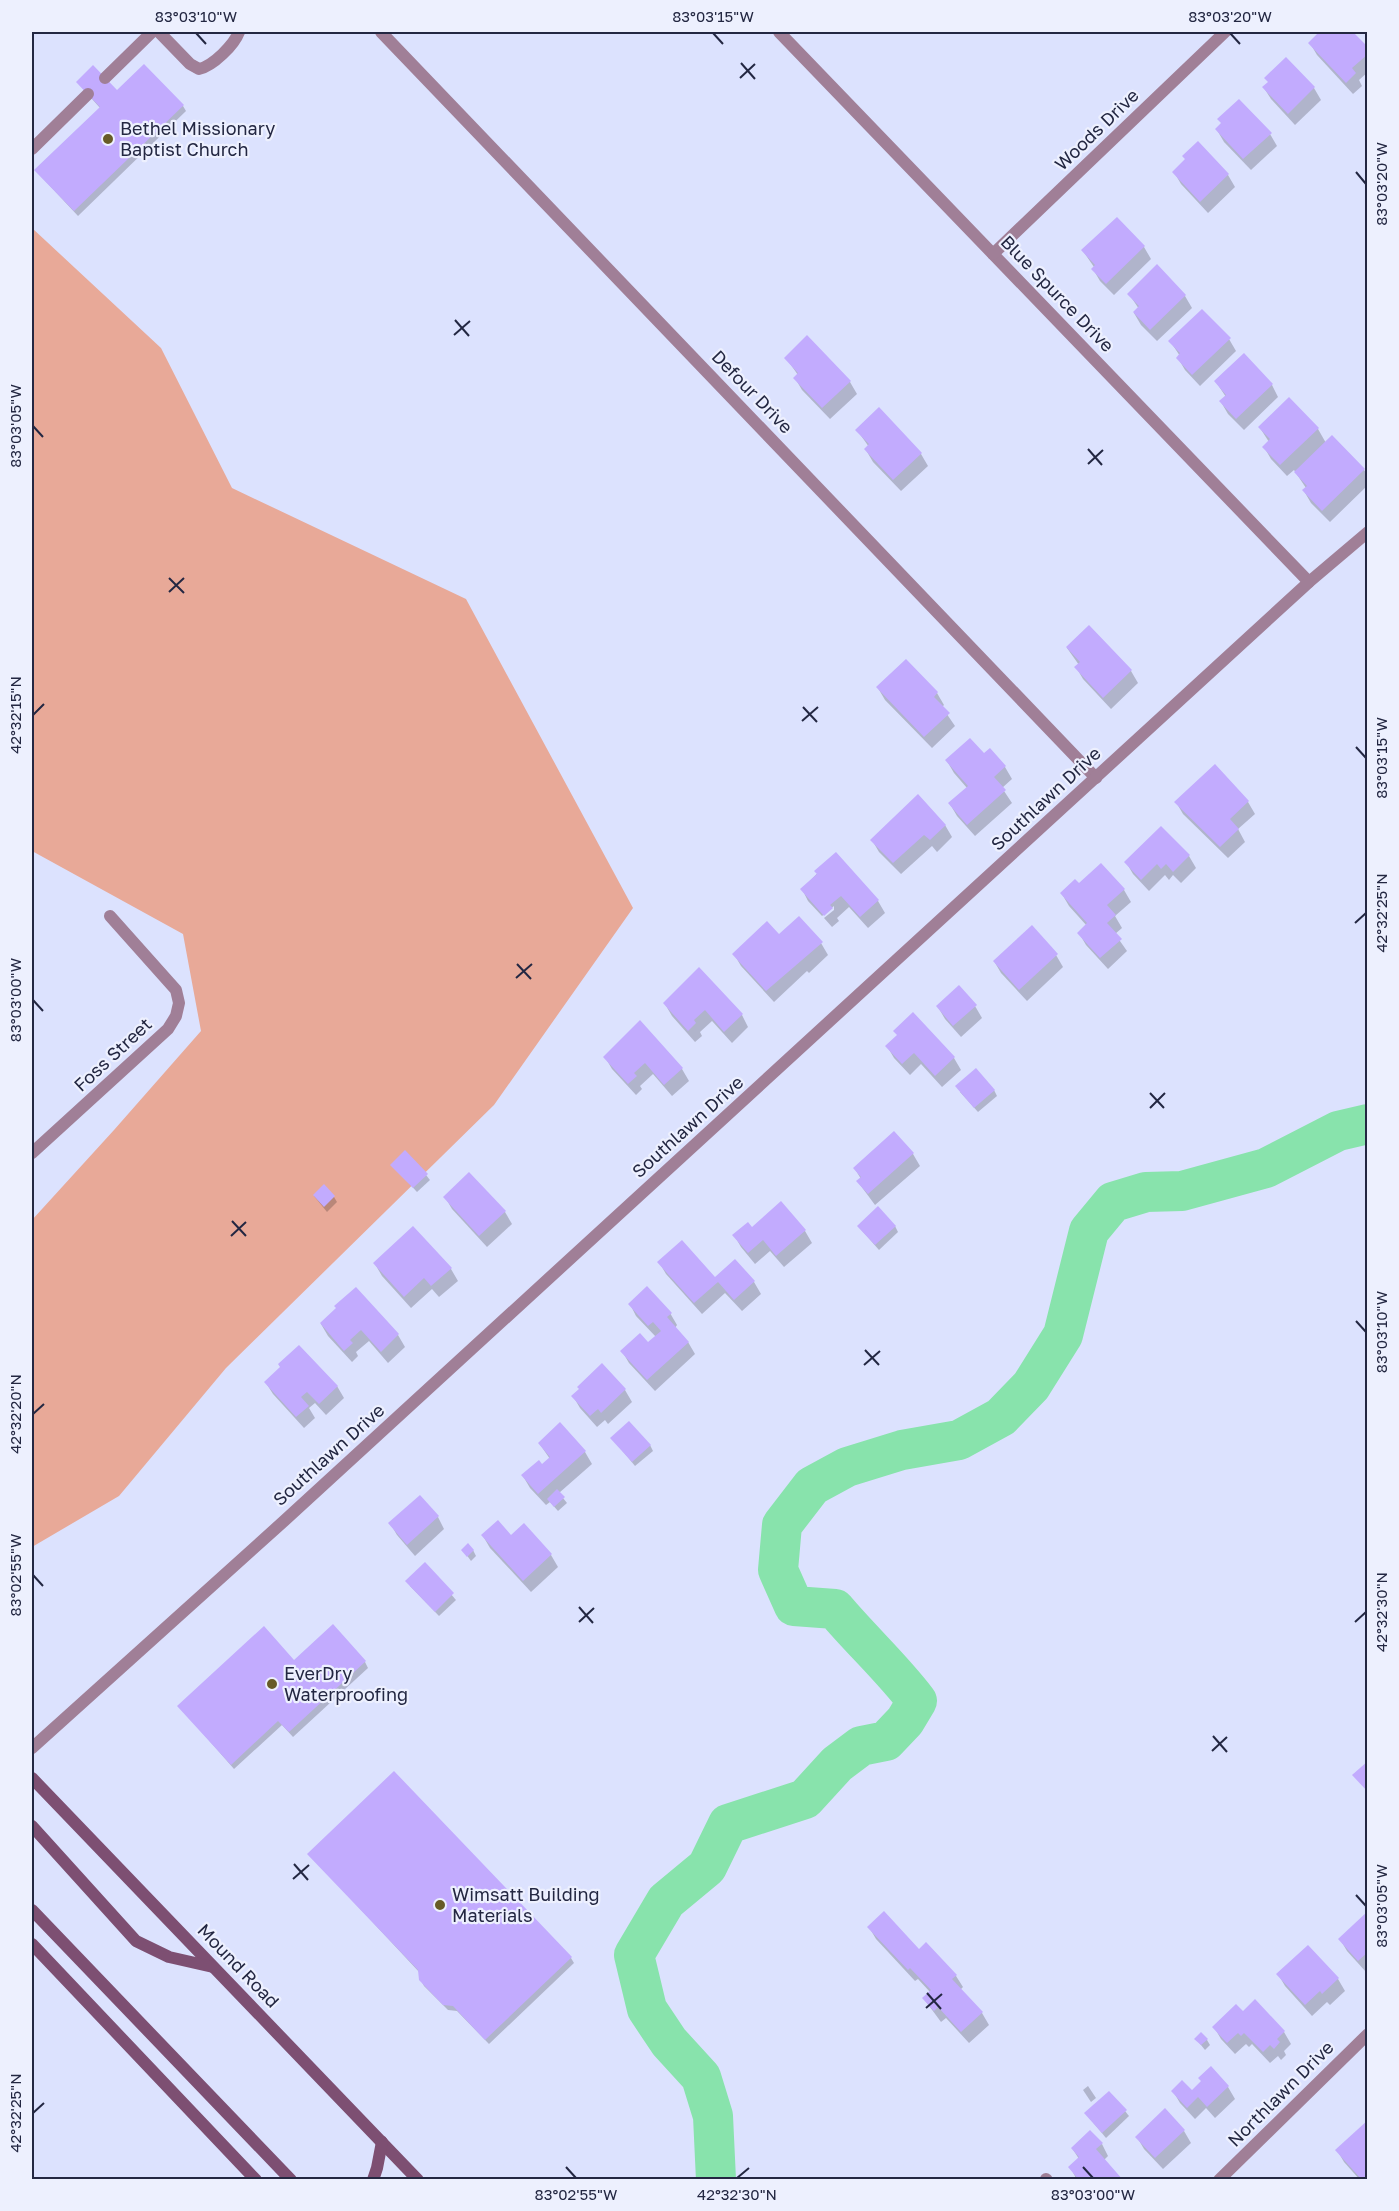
<svg xmlns="http://www.w3.org/2000/svg" width="1399" height="2211" viewBox="0 0 1399 2211" font-family="'Golos Text',sans-serif">
<rect width="100%" height="100%" fill="#dce2fe"/>
<polygon fill="#e8a998" points="32,228 161,348 232,488 466,599 633,908 494,1105 226,1368 119,1496 32,1547 32,1220 114,1130 201,1031 183,934 32,851"/>
<g fill="#0003">
<polygon points="1322,32 1351,32 1368,49 1368,72 1359,80 1362,86 1353,94 1317,55 1310,43"/>
<polygon points="1286,59 1314,88 1321,100 1295,125 1271,99 1264,88"/>
<polygon points="77,82 117,92 183,106 186,111 78,216 36,171 100,108"/>
<polygon points="1222,125 1270,134 1277,146 1251,170 1224,142 1217,130"/>
<polygon points="1198,143 1228,175 1235,187 1208,213 1181,184 1174,172 1186,160"/>
<polygon points="1117,219 1144,247 1151,259 1114,295 1100,281 1093,269 1094,267 1083,251"/>
<polygon points="1129,294 1185,296 1192,308 1157,341 1141,325 1134,313 1139,309"/>
<polygon points="1229,339 1236,351 1200,386 1185,370 1178,358 1180,356 1170,341"/>
<polygon points="786,358 850,382 857,394 830,419 802,390 795,378 798,375"/>
<polygon points="1216,382 1272,385 1278,397 1244,430 1228,414 1221,402 1226,397"/>
<polygon points="1260,428 1318,429 1326,443 1364,470 1368,475 1368,485 1330,522 1311,503 1304,491 1306,488 1294,470 1287,476 1271,459 1264,447 1269,442"/>
<polygon points="857,430 921,454 928,466 901,491 873,462 866,450 869,447"/>
<polygon points="1089,627 1131,671 1138,683 1111,709 1083,679 1076,667 1079,665 1067,648"/>
<polygon points="906,661 937,693 944,705 942,707 955,726 932,748 885,700 878,688"/>
<polygon points="990,750 1005,767 1012,779 1002,788 1012,803 975,836 957,816 950,804 967,788 954,773 947,761 984,755"/>
<polygon points="1176,802 1248,802 1255,814 1238,829 1245,842 1228,858 1183,814"/>
<polygon points="945,825 952,837 937,852 932,846 901,874 879,852 872,840"/>
<polygon points="1161,828 1189,856 1196,868 1181,883 1173,875 1169,880 1165,875 1149,891 1133,874 1126,862"/>
<polygon points="836,854 878,901 885,913 868,928 849,907 837,918 839,921 832,927 824,918 834,910 834,906 822,916 808,901 802,889"/>
<polygon points="1101,865 1124,890 1131,902 1115,916 1122,928 1115,934 1127,951 1108,969 1086,945 1079,933 1087,926 1069,906 1062,894 1079,885"/>
<polygon points="779,936 821,943 828,955 809,973 807,971 774,1002 741,966 734,954"/>
<polygon points="1056,955 1063,967 1027,1001 1001,973 994,961"/>
<polygon points="665,1004 742,1015 748,1027 732,1043 712,1021 700,1032 702,1036 695,1042 672,1016"/>
<polygon points="975,1006 982,1018 961,1037 945,1019 938,1007"/>
<polygon points="639,1022 682,1069 689,1081 672,1096 653,1074 640,1086 642,1089 636,1095 612,1069 605,1057"/>
<polygon points="887,1046 954,1058 961,1070 942,1087 921,1064 910,1075 894,1058"/>
<polygon points="994,1090 997,1096 978,1112 960,1092"/>
<polygon points="894,1133 913,1154 920,1166 875,1205 858,1182 861,1179 855,1169"/>
<polygon points="392,1165 426,1175 430,1180 417,1192"/>
<polygon points="314,1196 334,1197 337,1202 327,1212"/>
<polygon points="445,1197 505,1212 512,1224 487,1247 452,1209"/>
<polygon points="858,1226 895,1226 898,1232 879,1250"/>
<polygon points="752,1229 805,1231 812,1243 784,1267 770,1251 755,1264 741,1247 734,1235"/>
<polygon points="734,1261 754,1282 761,1294 742,1311 725,1293 702,1314 666,1274 659,1262 715,1279"/>
<polygon points="375,1264 451,1269 458,1281 439,1297 432,1289 411,1308 382,1276"/>
<polygon points="356,1289 398,1335 405,1347 388,1363 369,1341 356,1352 358,1356 352,1362 328,1336 321,1324"/>
<polygon points="630,1304 670,1313 677,1325 675,1328 688,1342 695,1354 655,1391 629,1363 622,1351 648,1345 656,1337 636,1316"/>
<polygon points="602,1365 625,1390 632,1402 608,1424 605,1420 597,1427 580,1408 573,1396"/>
<polygon points="266,1383 337,1386 344,1398 326,1415 315,1403 309,1408 315,1418 304,1428 273,1394"/>
<polygon points="612,1438 650,1445 653,1451 635,1466"/>
<polygon points="539,1443 585,1452 592,1464 559,1493 567,1503 558,1511 550,1502 546,1505 530,1488 523,1476 542,1466 550,1459"/>
<polygon points="438,1517 444,1529 415,1556 397,1535 390,1523"/>
<polygon points="483,1536 511,1537 551,1555 558,1567 531,1592 490,1548"/>
<polygon points="463,1550 473,1550 476,1556 471,1561"/>
<polygon points="425,1564 456,1600 439,1616 410,1586"/>
<polygon points="294,1662 365,1662 368,1668 293,1737 282,1725 234,1769 179,1706"/>
<polygon points="309,1854 571,1958 574,1963 489,2044 457,2011 448,2010 424,1986 421,1980 420,1973"/>
<polygon points="1368,1913 1368,1970 1366,1972 1347,1951 1340,1939"/>
<polygon points="869,1927 919,1951 956,1976 963,1987 960,1990 982,2013 989,2025 969,2043 946,2018 941,2022 924,1999 930,1992 918,1979 915,1981 876,1939"/>
<polygon points="1308,1947 1338,1979 1345,1991 1330,2005 1327,2002 1312,2016 1285,1986 1278,1974"/>
<polygon points="1243,2013 1284,2032 1291,2044 1284,2051 1286,2055 1281,2060 1278,2056 1270,2063 1252,2044 1249,2047 1246,2044 1235,2054 1221,2039 1214,2027"/>
<polygon points="1196,2039 1207,2040 1210,2045 1205,2050"/>
<polygon points="1211,2068 1228,2087 1235,2099 1215,2118 1206,2108 1195,2119 1180,2103 1173,2091 1192,2092 1202,2082"/>
<polygon points="1088,2086 1096,2098 1091,2102 1083,2090"/>
<polygon points="1125,2111 1129,2116 1106,2138 1086,2114"/>
<polygon points="1184,2131 1191,2143 1163,2169 1144,2149 1137,2137"/>
<polygon points="1102,2144 1108,2156 1104,2160 1121,2180 1077,2180 1070,2167 1079,2159 1072,2148"/>
<polygon points="1337,2150 1368,2180 1360,2180 1344,2162"/>
</g>
<g fill="none" stroke-linecap="round" stroke-linejoin="round">
<path stroke="#88e3ac" stroke-width="40" d="M716,2180L713,2116L701,2077L669,2042L647,2009L634,1955L666,1901L707,1867L728,1824L805,1799L837,1764L861,1746L886,1741L905,1721L917,1701C892,1668 862,1641 835,1609L794,1606L778,1570L782,1525L812,1486L847,1467L902,1450L959,1440L1001,1417L1031,1386L1063,1335L1089,1231L1113,1202L1146,1192L1182,1191L1266,1168L1338,1131L1368,1124"/>
</g>
<g fill="#c2abfe">
<polygon points="1319,32 1353,32 1368,47 1368,54 1352,68 1356,73 1346,83 1308,43"/>
<polygon points="1286,57 1315,87 1288,114 1262,87 1268,82 1264,78"/>
<polygon points="144,64 184,105 74,211 34,170 100,107 76,82 93,65 117,90"/>
<polygon points="1239,99 1272,133 1243,159 1215,129 1221,123 1217,119"/>
<polygon points="1198,141 1229,174 1200,202 1172,172 1185,159 1182,156"/>
<polygon points="1117,217 1145,246 1106,284 1091,269 1095,265 1081,250"/>
<polygon points="1157,264 1186,295 1150,330 1133,312 1139,306 1127,294"/>
<polygon points="1202,309 1231,338 1192,375 1176,358 1180,353 1168,341"/>
<polygon points="807,335 851,381 822,408 793,378 798,373 784,358"/>
<polygon points="1244,353 1273,384 1236,419 1219,401 1226,395 1214,381"/>
<polygon points="1289,397 1319,428 1280,465 1262,447 1270,439 1258,427"/>
<polygon points="879,407 922,453 893,480 864,449 869,444 855,430"/>
<polygon points="1332,435 1365,469 1322,511 1302,490 1307,486 1294,472"/>
<polygon points="1089,625 1132,670 1103,698 1074,667 1080,662 1066,647"/>
<polygon points="906,659 938,692 934,697 950,713 924,737 876,687"/>
<polygon points="970,738 984,753 990,748 1006,766 994,777 1006,790 967,825 948,803 968,786 945,760"/>
<polygon points="1215,764 1249,801 1230,819 1239,829 1220,847 1174,802"/>
<polygon points="918,794 946,825 930,840 924,835 893,863 870,840"/>
<polygon points="1161,826 1190,855 1173,872 1166,864 1161,869 1157,864 1141,880 1124,862"/>
<polygon points="836,852 879,900 860,917 841,896 830,905 833,908 824,916 800,889 817,874 814,871"/>
<polygon points="1101,863 1125,889 1107,905 1116,915 1107,923 1122,939 1100,958 1077,933 1087,923 1060,893 1075,879 1079,883"/>
<polygon points="799,916 823,942 766,991 732,954 767,921 779,934"/>
<polygon points="1032,925 1058,954 1019,990 993,961"/>
<polygon points="699,967 743,1014 724,1032 705,1010 694,1020 696,1023 688,1031 663,1003"/>
<polygon points="959,985 977,1005 953,1026 936,1006"/>
<polygon points="913,1012 955,1057 935,1076 914,1053 902,1064 885,1046 897,1035 893,1031"/>
<polygon points="640,1020 683,1068 664,1085 645,1063 634,1073 637,1076 628,1084 603,1057"/>
<polygon points="976,1068 995,1090 974,1108 955,1086"/>
<polygon points="894,1131 914,1153 868,1194 856,1181 861,1177 853,1168"/>
<polygon points="405,1150 428,1174 413,1188 390,1165"/>
<polygon points="469,1172 506,1211 479,1236 443,1197"/>
<polygon points="324,1184 335,1196 324,1207 313,1195"/>
<polygon points="781,1201 806,1230 776,1256 763,1240 748,1253 732,1235 748,1222 752,1227"/>
<polygon points="878,1206 896,1226 875,1245 857,1226"/>
<polygon points="413,1226 452,1268 431,1286 424,1278 404,1297 373,1263"/>
<polygon points="682,1240 715,1277 735,1259 755,1281 734,1300 718,1282 694,1303 657,1262"/>
<polygon points="647,1286 672,1313 667,1317 689,1342 647,1380 620,1351 640,1333 648,1342 661,1331 653,1322 648,1326 628,1304"/>
<polygon points="356,1287 399,1334 381,1352 361,1330 350,1340 353,1343 344,1351 320,1323 336,1308 334,1306"/>
<polygon points="299,1345 338,1386 319,1404 307,1392 301,1397 309,1406 296,1417 264,1382 280,1367 278,1364"/>
<polygon points="602,1363 626,1389 601,1413 598,1409 590,1416 571,1396 579,1389 577,1387"/>
<polygon points="629,1421 651,1445 632,1462 610,1438"/>
<polygon points="560,1422 586,1451 538,1494 521,1475 539,1460 542,1464 550,1457 538,1443"/>
<polygon points="557,1489 565,1497 554,1507 547,1499"/>
<polygon points="420,1495 439,1516 407,1545 388,1523"/>
<polygon points="498,1520 511,1535 524,1523 552,1554 523,1581 481,1535"/>
<polygon points="468,1543 474,1550 467,1557 461,1550"/>
<polygon points="425,1562 454,1593 435,1612 405,1581"/>
<polygon points="333,1624 366,1661 289,1732 278,1721 231,1765 177,1706 264,1626 294,1660"/>
<polygon points="1368,1761 1368,1792 1352,1775"/>
<polygon points="394,1771 572,1957 485,2040 453,2006 443,2005 419,1980 418,1970 307,1854"/>
<polygon points="884,1911 919,1949 926,1942 957,1975 952,1979 983,2012 961,2032 938,2007 934,2011 922,1998 931,1990 910,1968 908,1970 867,1927"/>
<polygon points="1368,1911 1368,1952 1358,1961 1338,1939"/>
<polygon points="1308,1945 1339,1978 1322,1994 1320,1991 1305,2005 1276,1974"/>
<polygon points="1255,1999 1285,2031 1277,2039 1280,2042 1274,2049 1270,2045 1263,2052 1244,2033 1241,2036 1238,2033 1227,2043 1212,2027 1236,2004 1243,2011"/>
<polygon points="1201,2032 1208,2039 1201,2045 1194,2039"/>
<polygon points="1211,2066 1229,2086 1207,2107 1198,2097 1187,2108 1171,2091 1182,2080 1192,2090 1201,2081 1198,2078"/>
<polygon points="1109,2091 1127,2110 1102,2133 1084,2113"/>
<polygon points="1165,2108 1185,2130 1155,2158 1135,2137"/>
<polygon points="1368,2120 1368,2180 1362,2180 1335,2150"/>
<polygon points="1090,2130 1103,2143 1096,2149 1123,2180 1079,2180 1068,2167 1079,2157 1071,2148"/>
</g>
<g fill="none" stroke-linecap="round" stroke-linejoin="round">
<g stroke="#a07f97" stroke-width="12">
<path d="M159,32L190,64L199,69C213,66 234,45 239,32"/>
<polyline points="105,78 152,32"/>
<polyline points="32,149 88,94"/>
<polyline points="1046,2179 1047,2180"/>
</g>
<g stroke="#a07f97" stroke-width="12">
<polyline points="381,32 1096,778"/>
<polyline points="779,32 1309,582"/>
<polyline points="993,254 1225,32"/>
<polyline points="32,1153 168,1029 176,1016 179,1003 176,990 110,916"/>
<polyline points="32,1748 284,1521 1309,582 1368,532"/>
<polyline points="1219,2180 1368,2034"/>
</g>
<g stroke="#7d4f72" stroke-width="12">
<polyline points="32,1778 418,2180"/>
<polyline points="32,1826 136,1941 169,1957 213,1967"/>
<polyline points="32,1910 291,2180"/>
<polyline points="32,1944 256,2180"/>
<polyline points="373,2180 377,2168 382,2142"/>
</g>
</g>
<path fill="none" stroke="#232742" stroke-width="2" d="M196,33L206,44M713,33L723,44M1230,33L1240,44M741,63L755,79M740,78L755,64M1356,172L1366,184M455,320L469,336M454,335L470,321M33,426L43,437M1088,449L1102,465M1088,464L1103,450M169,578L184,593M169,592L184,578M803,707L817,722M33,715L44,704M802,721L818,707M1356,747L1366,758M1355,923L1366,913M517,964L531,979M516,978L532,964M33,1000L43,1011M1150,1093L1164,1108M1150,1108L1165,1093M232,1221L246,1236M231,1236L246,1222M1356,1321L1366,1332M865,1350L879,1365M864,1365L880,1351M33,1414L44,1404M33,1575L43,1586M579,1607L593,1623M579,1622L594,1608M1355,1622L1366,1612M1213,1736L1227,1752M1212,1751L1227,1737M294,1864L308,1880M293,1879L309,1865M1356,1895L1366,1906M927,1993L941,2009M926,2008L942,1994M33,2113L44,2103M566,2167L576,2178M1083,2167L1093,2178M737,2178L749,2168"/>
<g fill="#675b27" stroke="#edf0fe" stroke-width="2">
<circle cx="108" cy="139" r="6"/>
<circle cx="272" cy="1684" r="6"/>
<circle cx="440" cy="1905" r="6"/>
</g>
<g text-anchor="middle" stroke-width="4.5" stroke-linejoin="round" paint-order="stroke">
<g font-size="18" fill="#232742" stroke="#edf0fe" text-anchor="start">
<text x="120" y="135">Bethel Missionary<tspan x="120" dy="21">Baptist Church</tspan></text>
<text x="284" y="1680">EverDry<tspan x="284" dy="21">Waterproofing</tspan></text>
<text x="452" y="1901">Wimsatt Building<tspan x="452" dy="21">Materials</tspan></text>
</g>
<g font-size="18" fill="#232742" stroke="#edf0fe">
<text transform="translate(1097 130) rotate(-44)" y="6">Woods Drive</text>
<text transform="translate(1057 294) rotate(46)" y="6">Blue Spurce Drive</text>
<text transform="translate(752 392) rotate(46)" y="6">Defour Drive</text>
<text transform="translate(1046 799) rotate(-43)" y="6">Southlawn Drive</text>
<text transform="translate(113 1055) rotate(-43)" y="6">Foss Street</text>
<text transform="translate(688 1127) rotate(-42)" y="6">Southlawn Drive</text>
<text transform="translate(329 1455) rotate(-42)" y="6">Southlawn Drive</text>
<text transform="translate(238 1966) rotate(46)" y="6">Mound Road</text>
<text transform="translate(1281 2094) rotate(-45)" y="6">Northlawn Drive</text>
</g>
</g>
<rect width="1399" height="2211" fill="none" stroke="#edf0fe" stroke-width="66"/>
<rect x="33" y="33" width="1333" height="2145" fill="none" stroke="#232742" stroke-width="2"/>
<g font-size="15" text-anchor="middle" fill="#232742">
<text x="196" y="22">83°03'10"W</text>
<text x="713" y="22">83°03'15"W</text>
<text x="1230" y="22">83°03'20"W</text>
<text transform="translate(1382 184) rotate(-90)" y="5">83°03'20"W</text>
<text transform="translate(16 426) rotate(-90)" y="5">83°03'05"W</text>
<text transform="translate(16 715) rotate(-90)" y="5">42°32'15"N</text>
<text transform="translate(1382 758) rotate(-90)" y="5">83°03'15"W</text>
<text transform="translate(1382 913) rotate(-90)" y="5">42°32'25"N</text>
<text transform="translate(16 1000) rotate(-90)" y="5">83°03'00"W</text>
<text transform="translate(1382 1332) rotate(-90)" y="5">83°03'10"W</text>
<text transform="translate(16 1414) rotate(-90)" y="5">42°32'20"N</text>
<text transform="translate(16 1575) rotate(-90)" y="5">83°02'55"W</text>
<text transform="translate(1382 1612) rotate(-90)" y="5">42°32'30"N</text>
<text transform="translate(1382 1906) rotate(-90)" y="5">83°03'05"W</text>
<text transform="translate(16 2113) rotate(-90)" y="5">42°32'25"N</text>
<text x="576" y="2200">83°02'55"W</text>
<text x="737" y="2200">42°32'30"N</text>
<text x="1093" y="2200">83°03'00"W</text>
</g>
</svg>
